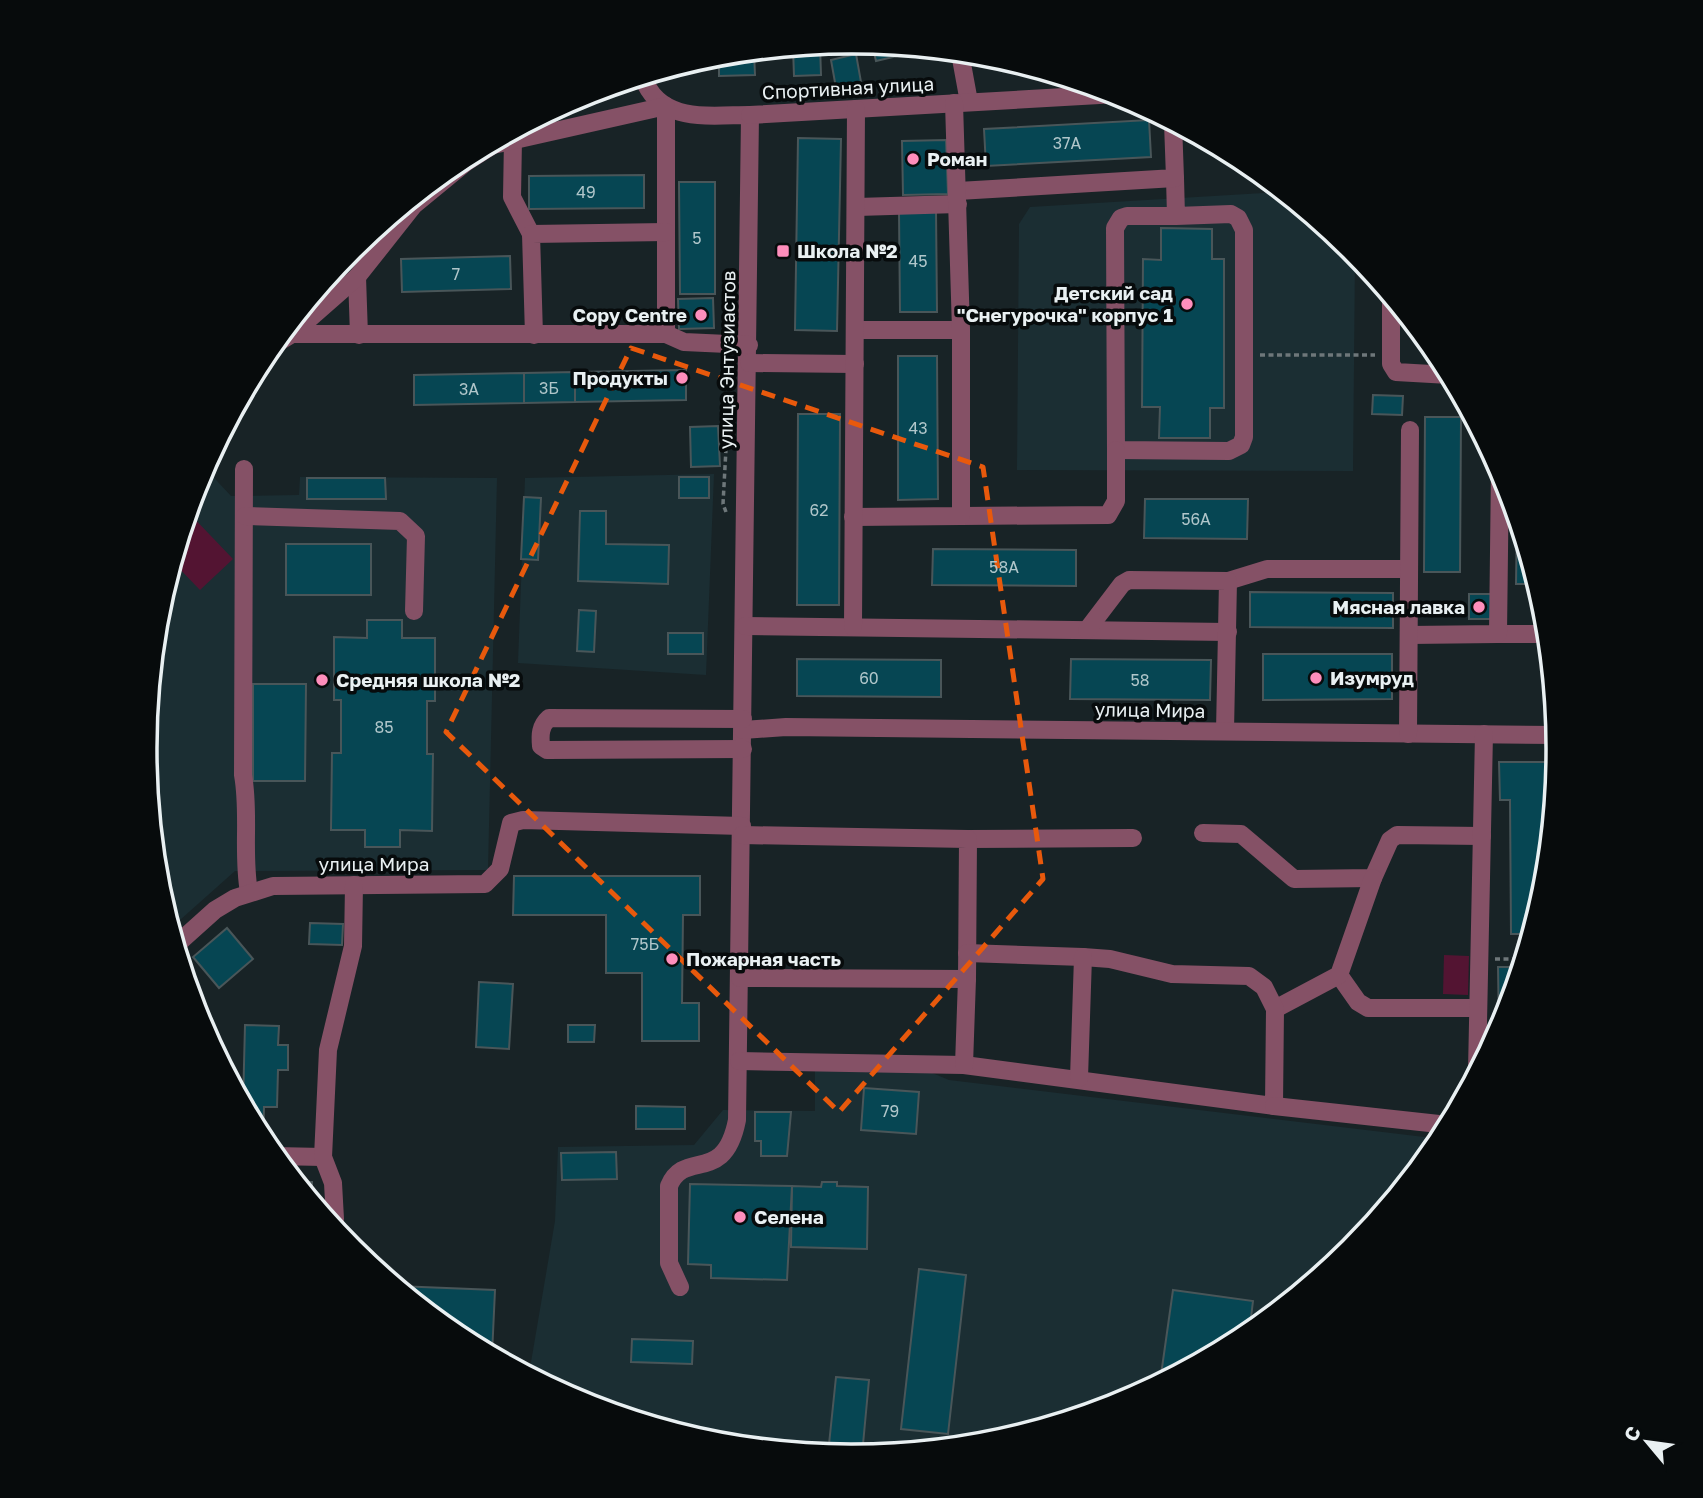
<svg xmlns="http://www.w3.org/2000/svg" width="1703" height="1498" viewBox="0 0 1703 1498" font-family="'Golos Text',sans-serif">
<rect width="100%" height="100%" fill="#182326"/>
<g fill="#1b2e33">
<polygon points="1282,192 1355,254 1353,471 1017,470 1019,224 1030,207"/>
<polygon points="204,467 231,496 299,495 300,477 497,478 488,870 235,871 171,928 158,887 145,749 158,611"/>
<polygon points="714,474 706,675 518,663 525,478"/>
<polygon points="815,1068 925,1070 949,1080 1441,1139 1351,1249 1244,1337 1122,1402 989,1442 851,1456 713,1442 581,1402 529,1374 555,1221 558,1147 694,1145 723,1110 815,1111"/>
</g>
<g fill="#531432">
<polygon points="188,512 233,559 200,590 173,562"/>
<polygon points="1444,955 1469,956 1468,995 1443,994"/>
</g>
<g fill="#064653" stroke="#495659" stroke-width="2">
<polygon points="872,44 927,49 876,61"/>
<polygon points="820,45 821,75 794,76 793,48"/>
<polygon points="754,52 755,75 719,76 719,55"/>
<polygon points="856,54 861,82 836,88 831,60"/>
<polygon points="1149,120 1151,157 986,166 984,129"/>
<polygon points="798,138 841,139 837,331 795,330"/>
<polygon points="946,140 948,194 903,195 902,141"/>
<polygon points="644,175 644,208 529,209 529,176"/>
<polygon points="679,182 715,182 715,294 680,294"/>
<polygon points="936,210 937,312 900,312 899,211"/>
<polygon points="1161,228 1212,229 1212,259 1224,259 1224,408 1210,408 1210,438 1159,438 1160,407 1142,407 1143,259 1161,260"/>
<polygon points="510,256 511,289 402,292 401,259"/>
<polygon points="713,298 714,328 679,329 678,299"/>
<polygon points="898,356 937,356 938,499 898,500"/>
<polygon points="686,370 686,400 575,402 575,372"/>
<polygon points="575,372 575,402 524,403 524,373"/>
<polygon points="524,373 524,403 414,405 414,375"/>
<polygon points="1373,395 1403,396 1402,415 1372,414"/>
<polygon points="798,414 840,414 839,605 797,605"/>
<polygon points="1425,417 1461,417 1460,572 1424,572"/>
<polygon points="718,426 720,466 691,467 690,427"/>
<rect x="679" y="477" width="30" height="21"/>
<polygon points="307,478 385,478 386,499 307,499"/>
<polygon points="524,497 541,498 538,560 521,559"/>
<polygon points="1145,499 1248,499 1247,539 1144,538"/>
<polygon points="580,511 606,511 606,544 669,545 668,584 578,581"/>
<polygon points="1517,520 1537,584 1516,584"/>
<rect x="286" y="544" width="85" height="51"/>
<polygon points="933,549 1076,550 1076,586 932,585"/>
<polygon points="1250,592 1393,593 1393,628 1250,627"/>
<polygon points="1469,594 1491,594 1492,619 1469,619"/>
<polygon points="579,610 596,611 594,652 577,651"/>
<polygon points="367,620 402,620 402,638 435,638 435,701 427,701 427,754 433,754 432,831 400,830 400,847 365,847 365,830 331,830 332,753 341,753 341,700 334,700 334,637 367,638"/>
<rect x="668" y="633" width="35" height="21"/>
<polygon points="1263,654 1392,654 1392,699 1263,700"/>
<polygon points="797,659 941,660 941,697 797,696"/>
<polygon points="1071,659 1211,660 1210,700 1070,699"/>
<polygon points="253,684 306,684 305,781 253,781"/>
<polygon points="1499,762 1548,762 1548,856 1545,887 1531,934 1511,934 1510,800 1500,800"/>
<polygon points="514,876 700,876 700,915 683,915 682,1003 699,1003 699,1041 642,1041 642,973 606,973 606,915 513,915"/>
<polygon points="310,923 343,924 342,945 309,944"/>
<polygon points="227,928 253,959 219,988 193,957"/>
<polygon points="1498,967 1521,967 1499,1031"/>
<polygon points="479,982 513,984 509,1049 476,1047"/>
<polygon points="245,1025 279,1026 278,1045 288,1045 288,1070 278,1070 277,1107 264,1107 263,1140 243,1104"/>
<polygon points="568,1025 595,1025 594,1042 568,1042"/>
<polygon points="864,1088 919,1092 916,1134 861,1130"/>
<polygon points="636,1106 685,1107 685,1129 636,1129"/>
<polygon points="755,1112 791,1112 787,1156 761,1156 761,1141 755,1141"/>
<polygon points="616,1152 617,1179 562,1180 561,1153"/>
<polygon points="296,1182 312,1182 312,1201"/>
<polygon points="822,1182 837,1182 837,1186 868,1187 867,1249 791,1247 792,1186 821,1187"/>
<polygon points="690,1184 792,1186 787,1280 711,1278 711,1265 688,1264"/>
<polygon points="337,1232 350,1232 350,1247"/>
<polygon points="919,1269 966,1275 948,1434 901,1429"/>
<polygon points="397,1286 495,1290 492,1355 458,1337"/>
<polygon points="1173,1290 1253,1301 1249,1333 1160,1382"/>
<polygon points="632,1339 693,1341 692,1364 631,1362"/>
<polygon points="836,1377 869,1380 862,1455 828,1454"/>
</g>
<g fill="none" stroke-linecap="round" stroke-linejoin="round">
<g stroke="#6e777a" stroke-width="3.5" stroke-dasharray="5 3.5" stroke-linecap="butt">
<polyline points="1260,355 1375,355"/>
<polyline points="726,512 723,504 727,430"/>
<polyline points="1495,959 1523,959"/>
</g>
<g stroke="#855166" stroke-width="18">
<polyline points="960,53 969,102"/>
<path d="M643,77C659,124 710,115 750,115L737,1120C724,1186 685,1148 669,1186V1263L680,1287"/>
<polyline points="750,115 1117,94"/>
<polyline points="513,139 512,197 531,234"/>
<polyline points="1175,178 1176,216 1127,216 1121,218 1115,228 1116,450 1229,451 1241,445 1244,437 1244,230 1238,218 1231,214 1176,216"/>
<polyline points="958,191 1175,178 1173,123"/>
<polyline points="857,207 958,204"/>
<polyline points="357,277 359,335"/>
<polyline points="1391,298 1391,364 1396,372 1449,375"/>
<polyline points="855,330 961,330"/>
<polyline points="292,334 357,277 414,205 465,163 493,145 666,106 666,334"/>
<polyline points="534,335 531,234 666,232"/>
<polyline points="272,346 292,334 666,334 684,342 749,345"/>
<polyline points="749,363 855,364"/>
<path d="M244,469L243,775C250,814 242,853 249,892"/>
<polyline points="245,516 400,521 416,536 414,611"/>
<polyline points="961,516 1108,515 1116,501 1116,450"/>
<polyline points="853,517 961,516 961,330 954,103"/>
<polyline points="1228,581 1267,569 1408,569"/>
<polyline points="745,626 1228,632"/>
<polyline points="853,627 856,109"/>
<polyline points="1087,630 1122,584 1129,580 1228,581 1225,731"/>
<polyline points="1498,634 1547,634"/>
<polyline points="1409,635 1498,634 1500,469"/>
<polyline points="743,730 786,727 1557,735"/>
<polyline points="1408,734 1410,430"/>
<path d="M743,749L547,750L541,746C540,735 540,726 549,718L743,719"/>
<polyline points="1203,833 1241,834 1294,879 1373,878 1390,840 1397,835 1482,836"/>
<polyline points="968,839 1133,838"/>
<polyline points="176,945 215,910 235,898 273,886 485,884 500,869 511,823 523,820 742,826"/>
<polyline points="1339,975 1358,1002 1368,1008 1478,1008"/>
<polyline points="740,978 967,979 968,839 742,835"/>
<polyline points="1275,1009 1339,975 1373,878"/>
<polyline points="739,1061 964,1065 1274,1106 1275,1009 1264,987 1249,976 1172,974 1110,959 1083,957 967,953"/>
<polyline points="964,1065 967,979"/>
<polyline points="1477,1071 1484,734"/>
<polyline points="1079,1078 1083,957"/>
<polyline points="1274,1106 1448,1125"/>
<polyline points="275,1156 323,1157"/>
<polyline points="335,1219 333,1183 323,1157 328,1050 353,946 354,885"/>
</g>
</g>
<path fill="none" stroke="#e8590c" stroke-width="5" stroke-dasharray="14 9" stroke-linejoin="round" d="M631,348L983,467L1043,879L839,1112L446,732Z"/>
<g fill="#fe8ebc" stroke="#070b0c" stroke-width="2.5">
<circle cx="913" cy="159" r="7"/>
<rect x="776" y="244" width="14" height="14" rx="3.5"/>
<circle cx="1187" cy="304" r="7"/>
<circle cx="701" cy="315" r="7"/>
<circle cx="682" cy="378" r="7"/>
<circle cx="1479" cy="607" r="7"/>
<circle cx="1316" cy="678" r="7"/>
<circle cx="322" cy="680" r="7"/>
<circle cx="672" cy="959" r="7"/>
<circle cx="740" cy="1217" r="7"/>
</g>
<g text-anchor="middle" stroke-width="7" stroke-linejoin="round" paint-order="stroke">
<g font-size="16" fill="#b0c6ca">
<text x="1067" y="149">37А</text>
<text x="586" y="198">49</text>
<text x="697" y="244">5</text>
<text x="918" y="267">45</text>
<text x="456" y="280">7</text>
<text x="549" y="394">3Б</text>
<text x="469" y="395">3А</text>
<text x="918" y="434">43</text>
<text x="819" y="516">62</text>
<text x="1196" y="525">56А</text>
<text x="1004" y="573">58А</text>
<text x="869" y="684">60</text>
<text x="1140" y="686">58</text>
<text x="384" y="733">85</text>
<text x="645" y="950">75Б</text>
<text x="890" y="1117">79</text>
</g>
<g font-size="19" fill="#e9f0f2" stroke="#070b0c">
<text transform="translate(848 88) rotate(-3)" y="7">Спортивная улица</text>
<text transform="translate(727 360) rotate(-89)" y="7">улица Энтузиастов</text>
<text transform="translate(1150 710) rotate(1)" y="7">улица Мира</text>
<text x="374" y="871">улица Мира</text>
</g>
<g font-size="19" font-weight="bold" fill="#e9f0f2" stroke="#070b0c" text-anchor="start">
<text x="927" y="166">Роман</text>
<text x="797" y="258">Школа №2</text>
<text x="1173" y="300" text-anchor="end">Детский сад<tspan x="1173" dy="22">"Снегурочка" корпус 1</tspan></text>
<text x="687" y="322" text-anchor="end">Copy Centre</text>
<text x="668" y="385" text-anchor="end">Продукты</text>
<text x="1465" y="614" text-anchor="end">Мясная лавка</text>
<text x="1330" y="685">Изумруд</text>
<text x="336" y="687">Средняя школа №2</text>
<text x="686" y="966">Пожарная часть</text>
<text x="754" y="1224">Селена</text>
</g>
</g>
<path d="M0 0H1703V1498H0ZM851 54H852A694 694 0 0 1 1546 748V750A694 694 0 0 1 852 1444H851A694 694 0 0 1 157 750V748A694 694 0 0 1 851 54Z" fill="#070b0c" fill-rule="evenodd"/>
<path fill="none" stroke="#e9f0f2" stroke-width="3.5" d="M851 54H852A694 694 0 0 1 1546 748V750A694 694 0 0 1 852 1444H851A694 694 0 0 1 157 750V748A694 694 0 0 1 851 54Z"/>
<g transform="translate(1647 1442) rotate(299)" stroke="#070b0c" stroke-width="5" paint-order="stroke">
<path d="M0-5L12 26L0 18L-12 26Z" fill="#e9f0f2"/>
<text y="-10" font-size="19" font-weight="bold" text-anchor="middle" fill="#e9f0f2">С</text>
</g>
</svg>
